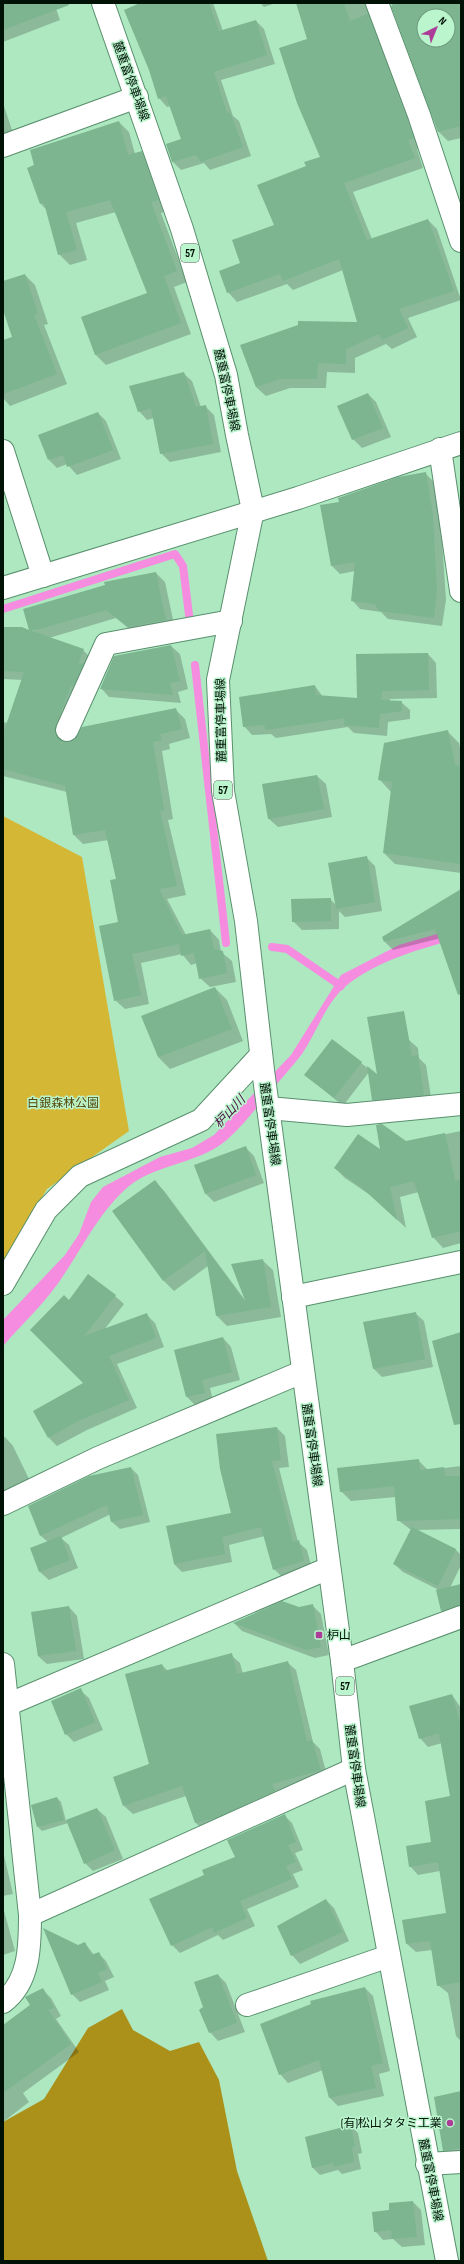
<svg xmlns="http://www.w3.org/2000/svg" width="464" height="2264" viewBox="0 0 464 2264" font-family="'Sofia Sans Condensed','Noto Sans JP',sans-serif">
<rect width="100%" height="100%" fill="#aee8c1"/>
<polygon fill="#d5b736" points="3,816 82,857 129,1131 47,1189 3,1263"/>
<polygon fill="#ab911a" points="122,2009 133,2030 170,2051 199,2042 219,2080 237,2171 268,2261 3,2261 3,2122 44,2099 88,2028"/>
<path fill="#f58cdf" d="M461,927V937C422,949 380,959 347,985C326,1002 317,1032 302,1054C292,1067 280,1080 269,1093C257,1107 245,1123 231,1136C203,1164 160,1162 129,1186C101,1210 85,1243 65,1273C48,1300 24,1322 3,1346V1320L65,1255L79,1234L91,1202L103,1187L160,1157L192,1148L214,1135L291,1055L341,975L399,945Z"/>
<g fill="#0003">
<polygon points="3,3 54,3 60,20 3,42"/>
<polygon points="143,3 213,3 223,31 256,21 264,29 275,64 221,80 233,116 239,121 251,156 210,170 204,163 181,170 173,162 167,145 183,140 171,106 167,107 159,98"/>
<polygon points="260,3 276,3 264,7"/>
<polygon points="297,3 379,3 422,148 417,149 423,168 353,192 372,239 428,220 437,229 461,300 408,318 417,337 392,349 386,344 355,358 355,373 327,372 326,388 290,388 266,396 256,387 241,346 358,323 343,270 293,290 287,284 237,302 228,292 242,264 275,226 307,167 322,158 309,39"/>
<polygon points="391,3 410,3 443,103 461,98 461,138 448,141 439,132"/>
<polygon points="3,103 13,133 3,136"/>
<polygon points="119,122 129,132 135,154 141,152 152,163 169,210 161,213 187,282 174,287 191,334 106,365 95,354 149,294 116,212 76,223 87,260 70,265 59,254 46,209 41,204"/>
<polygon points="25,275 35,285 48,324 44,325 67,384 10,406 3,398 3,342 13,338 3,307 3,282"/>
<polygon points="183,373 192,381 201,407 205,406 214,415 221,452 170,462 161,453 154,418 147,420 139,411"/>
<polygon points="368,394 376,402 391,437 362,448 353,439"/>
<polygon points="98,413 106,421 121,459 77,475 67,464 57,468 49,460"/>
<polygon points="425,473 434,482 441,524 446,600 442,626 388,619 381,612 360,609 352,600 355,571 340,574 332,566 341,503"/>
<polygon points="156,573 165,582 175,629 138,636 116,618 49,638 83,650 92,659 63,742 68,743 176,710 185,719 190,738 169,744 170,749 162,751 173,819 168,820 186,895 167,899 186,935 210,930 219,940 221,952 232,961 236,982 210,987 200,978 197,963 191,965 182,954 141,963 149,1004 125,1009 115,1000 119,922 118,880 109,840 83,844 74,835 67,792 3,776 3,722 8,723 23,680 3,679 3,628 31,632"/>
<polygon points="171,646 180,654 188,689 178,692 181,703 109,697 101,688"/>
<polygon points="428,654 436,663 437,698 390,699 390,701 401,702 410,710 410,719 388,722 387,736 354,733 348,727 276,738 271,734 252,735 244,726 315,686 323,697 358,699"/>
<polygon points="447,731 459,743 461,752 461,873 395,864 384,853 391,792 380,780"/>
<polygon points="317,776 326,784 332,817 278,827 269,819"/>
<polygon points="366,857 375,866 382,911 345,917 339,911 339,929 302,930 293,921 330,899 336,905"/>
<polygon points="461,890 461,933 393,950 385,942"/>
<polygon points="215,988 227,1000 243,1041 170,1069 158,1057"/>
<polygon points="409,1040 418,1048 419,1058 426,1065 432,1103 382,1108 373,1100 369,1072 343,1106 306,1075 361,1063 378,1076"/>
<polygon points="461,1131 461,1243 443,1248 433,1237 419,1192 400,1197 406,1228 373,1197 345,1178 335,1168 406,1142"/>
<polygon points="245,1147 254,1156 264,1183 214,1202 205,1193"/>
<polygon points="155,1181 165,1192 245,1300 262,1260 273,1270 281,1317 227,1326 217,1316 208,1266 174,1291 164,1281 113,1211"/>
<polygon points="115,1296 124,1304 104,1330 146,1314 155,1323 164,1347 117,1364 137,1408 87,1430 57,1446 49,1438 85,1383 69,1302"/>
<polygon points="415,1313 424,1321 433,1367 382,1377 374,1369 364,1323"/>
<polygon points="223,1338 231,1347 240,1380 210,1388 213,1401 195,1405 187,1397"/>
<polygon points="277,1428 285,1436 289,1467 279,1468 298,1542 307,1550 312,1569 282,1577 274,1569 265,1536 229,1545 232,1562 182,1572 174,1564 233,1514"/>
<polygon points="5,1437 13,1446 30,1481 3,1492 3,1438"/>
<polygon points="418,1460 428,1470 461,1466 461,1529 416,1530 456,1550 461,1555 461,1565 450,1588 461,1585 461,1609 446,1615 442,1610 437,1589 403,1572 394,1564 411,1530 398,1520 396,1497 351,1501 341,1491"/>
<polygon points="131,1468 138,1475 150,1522 120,1529 112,1522 111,1514 61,1538 69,1545 78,1568 49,1580 40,1572 31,1549 48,1542 41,1536 29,1506"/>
<polygon points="312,1605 321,1614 329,1655 315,1658 242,1631 234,1623"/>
<polygon points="69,1607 77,1616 84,1659 47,1664 38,1656 32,1613"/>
<polygon points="231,1655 240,1663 243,1674 287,1662 296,1670 313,1742 320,1749 328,1779 204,1831 196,1823 186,1796 133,1814 124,1806 151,1765 162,1665 168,1671"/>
<polygon points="80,1690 89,1698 103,1730 74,1742 66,1734"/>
<polygon points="452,1695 461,1708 461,2041 456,2036 448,1993 438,1985 432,1950 416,1952 407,1944 447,1913 440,1871 418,1875 410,1866 433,1843 451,1797 442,1743 428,1747 420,1738"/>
<polygon points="57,1798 61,1802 66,1821 97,1809 106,1817 123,1859 93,1871 85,1863 68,1823 42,1831 38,1827"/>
<polygon points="284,1815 292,1823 303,1850 295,1853 303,1870 293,1874 299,1887 247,1909 255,1926 223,1940 218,1935 180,1953 172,1945 236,1858"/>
<polygon points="3,1851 13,1894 3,1896"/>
<polygon points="326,1900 334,1908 349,1941 300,1964 292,1955"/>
<polygon points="3,1907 15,1951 3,1955"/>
<polygon points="85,1943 94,1955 98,1953 106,1961 114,1977 105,1981 109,1990 80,2002 72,1994"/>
<polygon points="218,1975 226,1983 245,2032 218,2041 210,2032 205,2008"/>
<polygon points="365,1988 373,1996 390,2071 379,2074 384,2096 338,2106 330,2098 323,2070 288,2083 280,2074"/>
<polygon points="43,1990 51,1998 61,2016 56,2019 79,2052 23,2093 29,2102 3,2122 3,2026 31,2005"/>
<polygon points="461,2092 461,2158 452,2158 444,2150"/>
<polygon points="351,2126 358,2133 362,2153 358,2154 361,2169 342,2174 338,2170 320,2175 313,2168 306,2138"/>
<polygon points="413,2202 421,2210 425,2245 402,2247 393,2239 383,2240 375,2231"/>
</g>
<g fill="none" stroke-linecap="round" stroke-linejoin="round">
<g stroke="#f58cdf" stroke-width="8">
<polyline points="3,609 175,554 183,566 190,623"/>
<polyline points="195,665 226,943"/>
<polyline points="272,947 287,949 341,986"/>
</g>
</g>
<g fill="#7cb590" fill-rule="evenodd">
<polygon points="3,3 69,3 69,5 3,30"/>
<polygon points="140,3 209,3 219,31 256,20 267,55 214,72 227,113 230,112 243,147 201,162 196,155 172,162 166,144 181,139 166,96 158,99 149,70 124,10"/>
<polygon points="296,3 344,3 350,21 368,14 414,138 408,140 415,158 344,183 367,240 428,219 454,291 399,309 408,328 382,340 379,334 346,349 346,364 318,363 317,379 280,379 256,387 240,345 298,325 298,321 357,322 339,259 283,281 280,274 227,293 219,271 240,263 232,240 274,225 257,185 306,166 304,162 320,157 297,103 279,48 307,39"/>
<path d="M400,3H461V126L438,132L391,6ZM424,16H448V40H424Z"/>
<polygon points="119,121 128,155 142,151 158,200 151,202 177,271 164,276 181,323 95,355 81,317 147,293 110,200 66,212 77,250 58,255 44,203 40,204 27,168 34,165 30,150"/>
<polygon points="25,274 38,313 34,315 57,374 3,394 3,340 12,337 3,310 3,281"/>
<polygon points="184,372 196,407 206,405 213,444 160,454 151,408 138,412 129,386"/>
<polygon points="368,393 383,428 352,440 337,406"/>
<polygon points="98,412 113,450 67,467 63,455 48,460 38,435"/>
<polygon points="426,472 433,515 437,591 434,618 379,611 375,604 351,601 355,562 331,566 320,505 339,502 338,498 398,477"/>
<polygon points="156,572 166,620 128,627 106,610 32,631 84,649 78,664 84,663 73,686 71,686 56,725 54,733 62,741 68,742 74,740 82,727 176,708 182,729 160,734 162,740 153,742 164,810 160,811 177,886 159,889 182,935 210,929 214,949 223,951 227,973 199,979 194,953 181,956 179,944 132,954 141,995 114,1001 99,926 118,922 110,880 116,879 105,830 73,835 65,786 3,769 3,734 24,672 3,671 3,627 22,627 29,630 23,609 105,585 104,582"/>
<polygon points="171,645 180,681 170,683 173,695 100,689 114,656"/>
<polygon points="428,653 429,690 382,691 381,700 402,701 402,711 380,714 379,728 344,725 345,718 266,730 264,725 243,727 239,697 315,685 316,695 357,698 356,654"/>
<polygon points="448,730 455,765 461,767 461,864 383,853 392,782 378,780 384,743"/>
<polygon points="317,775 324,809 268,819 262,784"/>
<polygon points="367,856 375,902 336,909 328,863"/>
<polygon points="461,889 461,994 458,995 435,929 384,942 382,937"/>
<polygon points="331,898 331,921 292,922 291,899"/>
<polygon points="215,987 232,1029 158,1057 141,1016"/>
<polygon points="404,1011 412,1056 418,1055 424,1095 372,1100 367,1066 377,1074 367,1017"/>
<polygon points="332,1039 362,1062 334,1098 304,1075"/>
<polygon points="382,1124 406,1141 445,1133 455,1181 461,1180 461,1231 432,1238 414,1181 390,1187 397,1220 361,1187 334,1168 358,1134 380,1149 376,1125"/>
<polygon points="246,1146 256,1175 205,1194 194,1165"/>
<polygon points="155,1180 246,1303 231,1264 263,1259 271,1307 216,1316 205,1251 163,1281 112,1211"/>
<polygon points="88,1274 116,1295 84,1336 147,1313 156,1338 109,1356 129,1400 78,1421 48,1438 33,1411 83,1383 30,1330 64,1295 69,1300"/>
<polygon points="416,1312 425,1359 373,1369 363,1322"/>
<polygon points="461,1332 461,1424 454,1425 432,1341"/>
<polygon points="223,1337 232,1372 202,1380 205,1393 186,1397 174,1350"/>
<polygon points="277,1427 281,1460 272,1461 293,1542 299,1540 304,1561 273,1570 261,1527 222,1537 225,1554 174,1564 166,1526 231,1513 220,1469 216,1434"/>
<polygon points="419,1459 420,1470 444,1467 445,1476 461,1476 461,1519 397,1521 394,1486 340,1492 337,1468"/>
<polygon points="131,1467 143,1515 111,1522 107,1505 40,1536 28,1506 89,1476"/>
<polygon points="412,1527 456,1549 438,1586 393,1564"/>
<polygon points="61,1536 70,1560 39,1572 30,1548"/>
<polygon points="461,1584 461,1605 441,1611 436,1590"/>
<polygon points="282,1601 299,1607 313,1604 321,1647 306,1650 233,1623"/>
<polygon points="69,1606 76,1651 38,1656 31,1612"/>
<polygon points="232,1653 237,1674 288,1661 307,1741 312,1740 321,1770 272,1784 275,1791 216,1818 195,1823 182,1786 123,1806 113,1777 149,1764 125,1674 162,1664 164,1671"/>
<polygon points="81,1688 95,1722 65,1735 51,1701"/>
<polygon points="452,1694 461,1726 461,1982 437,1986 430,1941 406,1944 402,1920 446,1913 438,1862 409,1867 406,1846 431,1842 425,1801 450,1796 439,1733 419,1739 409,1706"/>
<polygon points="57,1797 64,1820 37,1827 31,1805"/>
<polygon points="97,1808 115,1850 84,1864 66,1820"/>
<polygon points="285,1814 296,1842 288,1845 296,1862 286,1866 292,1879 240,1901 247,1918 214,1933 212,1927 171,1946 149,1899 204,1875 202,1870 235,1857 227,1840"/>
<polygon points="326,1899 342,1932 291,1956 277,1926"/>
<polygon points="43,1928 78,1945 85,1942 91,1955 99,1952 107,1969 98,1973 102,1982 71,1995"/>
<polygon points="218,1974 237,2023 209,2033 199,2010 203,2007 194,1982"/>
<polygon points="365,1987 383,2063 371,2066 376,2088 329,2098 319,2060 279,2075 260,2024 311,2004 310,2001"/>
<polygon points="43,1988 54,2008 48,2010 71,2044 3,2093 3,2025 30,2005 25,1997"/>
<polygon points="461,2091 461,2148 443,2151 434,2097"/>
<polygon points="351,2125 355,2147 352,2147 354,2162 334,2167 333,2163 312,2168 305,2137"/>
<polygon points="413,2201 417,2237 392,2239 391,2230 374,2232 372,2212 389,2210 389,2203"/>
</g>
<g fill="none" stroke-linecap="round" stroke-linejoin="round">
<g stroke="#59906d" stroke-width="24">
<g id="minor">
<polyline points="377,3 419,115 461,241"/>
<polyline points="3,146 137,97"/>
<polyline points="440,449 461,591"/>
<polyline points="3,451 43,576"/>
<polyline points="3,588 298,498 461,443"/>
<polyline points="67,730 106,644 231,621"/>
<polyline points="268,1108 347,1115 461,1104"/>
<polyline points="3,1284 46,1210 80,1176 201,1120 261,1055"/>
<polyline points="293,1297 461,1262"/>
<polyline points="3,1504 98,1458 302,1372"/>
<polyline points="342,1661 461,1617"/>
<polyline points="3,1664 30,1915"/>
<polyline points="7,1705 329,1568"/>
<path d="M3,2002C30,1982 30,1945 30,1915L354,1769"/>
<polyline points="247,2005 389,1956"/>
<polyline points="427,2164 461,2162"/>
</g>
</g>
<g stroke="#59906d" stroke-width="24">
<polyline id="major" points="103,3 182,229 226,375 237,435 253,510 218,680 223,791 246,921 263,1070 342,1661 354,1769 447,2261"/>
</g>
<use href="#minor" stroke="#fff" stroke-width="22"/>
<use href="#major" stroke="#fff" stroke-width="22"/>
</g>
<g fill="#ac3c98" stroke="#baf5ce" stroke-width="1.5">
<rect x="315" y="1631" width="8" height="8" rx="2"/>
<circle cx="450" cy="2123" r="4"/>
</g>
<g text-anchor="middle" stroke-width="3" stroke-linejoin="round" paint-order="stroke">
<g fill="#baf5ce" stroke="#385541" stroke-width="1">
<rect x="181" y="244" width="18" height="18" rx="3"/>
<rect x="214" y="781" width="18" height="18" rx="3"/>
<rect x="336" y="1677" width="18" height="18" rx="3"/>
</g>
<g font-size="11" font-weight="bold" fill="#001105">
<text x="190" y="257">57</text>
<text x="223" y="794">57</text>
<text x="345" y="1690">57</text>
</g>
<g font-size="12" fill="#001105" stroke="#baf5ce">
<text transform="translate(131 81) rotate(70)" y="4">麓重富停車場線</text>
<text transform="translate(227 390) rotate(78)" y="4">麓重富停車場線</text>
<text transform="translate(221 720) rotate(-91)" y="4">麓重富停車場線</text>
<text transform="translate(270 1124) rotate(82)" y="4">麓重富停車場線</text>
<text transform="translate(312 1445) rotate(82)" y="4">麓重富停車場線</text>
<text transform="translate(355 1766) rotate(82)" y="4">麓重富停車場線</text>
<text transform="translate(431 2180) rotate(79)" y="4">麓重富停車場線</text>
</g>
<g font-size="12" fill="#55480c" stroke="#baf5ce">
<text x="63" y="1107">白銀森林公園</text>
</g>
<g font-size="12" fill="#001105" stroke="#baf5ce" text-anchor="start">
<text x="327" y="1639">枦山</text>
<text x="442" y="2127" text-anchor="end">(有)松山タタミ工業</text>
</g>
<g font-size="13" font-style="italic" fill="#4f0e44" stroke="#baf5ce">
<text transform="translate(229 1111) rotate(-47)" y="5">枦山川</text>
</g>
</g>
<rect width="464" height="2264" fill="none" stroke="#001105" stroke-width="8"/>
<g transform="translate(436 28) rotate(43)"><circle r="19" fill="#baf5ce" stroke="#709a7e"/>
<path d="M0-3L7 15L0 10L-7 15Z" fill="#ac3c98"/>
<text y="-6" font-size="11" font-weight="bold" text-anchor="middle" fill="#001105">N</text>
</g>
</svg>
